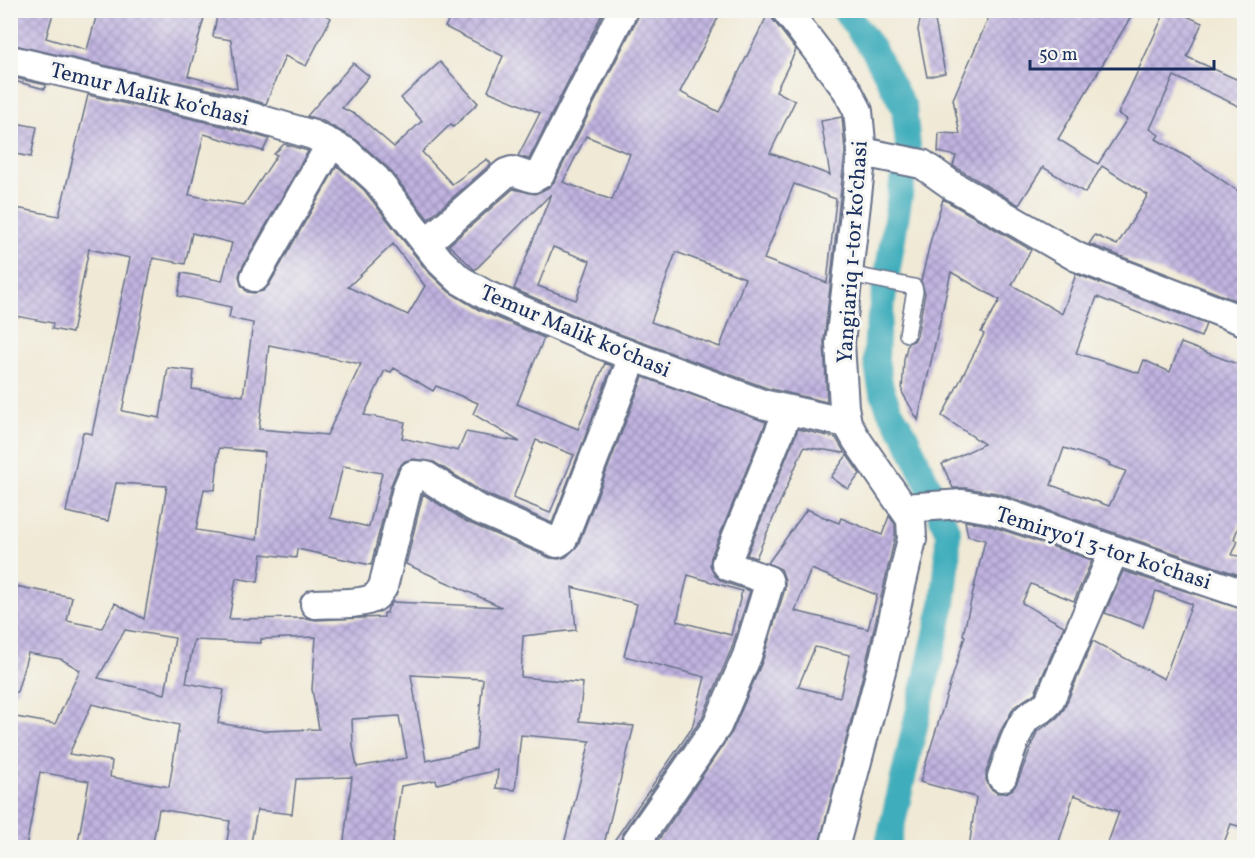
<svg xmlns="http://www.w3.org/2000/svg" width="1255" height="858" viewBox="0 0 1255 858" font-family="Vollkorn,serif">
<defs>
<pattern id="building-cross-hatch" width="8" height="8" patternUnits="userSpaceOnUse" patternTransform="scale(1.5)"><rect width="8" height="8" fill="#c1b4e0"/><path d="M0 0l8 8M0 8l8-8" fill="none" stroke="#9c93b9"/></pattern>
</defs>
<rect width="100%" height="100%" fill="#f6f6f2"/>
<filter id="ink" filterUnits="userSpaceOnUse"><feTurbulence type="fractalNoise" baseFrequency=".0167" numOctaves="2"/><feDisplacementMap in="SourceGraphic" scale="12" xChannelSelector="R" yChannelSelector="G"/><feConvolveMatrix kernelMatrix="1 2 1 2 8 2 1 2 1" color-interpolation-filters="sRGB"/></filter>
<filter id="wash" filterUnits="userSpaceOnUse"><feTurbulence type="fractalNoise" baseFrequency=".008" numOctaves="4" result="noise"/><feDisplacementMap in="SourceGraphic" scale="24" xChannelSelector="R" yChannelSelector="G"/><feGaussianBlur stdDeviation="1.35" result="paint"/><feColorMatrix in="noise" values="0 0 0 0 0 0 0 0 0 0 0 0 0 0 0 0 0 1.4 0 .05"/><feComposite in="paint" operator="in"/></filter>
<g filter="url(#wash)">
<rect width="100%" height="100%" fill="#f0e9d5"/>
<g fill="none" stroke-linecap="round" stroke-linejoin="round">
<polyline stroke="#3fadbc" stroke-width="26" points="844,10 874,51 904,108 908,146 877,336 876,360 881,388 889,409 905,435 938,507 948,533 947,567 943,604 887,848"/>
</g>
<g id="blocks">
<g fill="url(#building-cross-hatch)" fill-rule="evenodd">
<polygon points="14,10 54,10 46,38 87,50 98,10 164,10 204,18 188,76 237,89 231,40 213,37 218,10 317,10 331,18 306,66 285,56 266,104 235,95 10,44 10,21"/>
<polygon points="454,10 604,10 529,159 518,156 540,113 488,91 503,56 445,27"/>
<path d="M639,10H722L680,92L719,112L770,10L773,20L796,50L776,91L795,101L770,153L830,175L821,121L842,117L845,152L824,341L827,402L767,388L606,329L514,289L551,194L475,270L449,245L513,189L535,194L548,188L554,182L638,17ZM586,136L630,154L612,200L563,182ZM794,184L836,199L827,283L764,259ZM553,247L590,261L576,300L538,286ZM676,252L745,278L720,347L651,322Z"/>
<polygon points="922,10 933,10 945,73 927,77 918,30"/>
<polygon points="992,10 1135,10 1058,139 1098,164 1127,119 1118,114 1166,10 1174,10 1202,23 1187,57 1245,83 1245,109 1174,76 1150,129 1159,135 1156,139 1194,161 1245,196 1245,304 1089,244 1095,235 1117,245 1148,195 1102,166 1085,193 1043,167 1019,205 953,166 956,156 938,152 939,133 960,134 953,99"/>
<polygon points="440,62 478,103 453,127 451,124 422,152 452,184 487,159 491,164 428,219 389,169 357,140 321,120 307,116 353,63 369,76 342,108 358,116 394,147 422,121 401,98"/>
<polygon points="10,77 46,85 45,89 10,80"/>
<path d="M88,95L227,127L269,139L263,151L204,134L189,195L244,205L277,155L274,154L284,144L308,151L241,269L239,276L241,285L247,292L254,293L263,291L269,285L337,166L364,190L427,271L449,292L479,310L544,338L517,404L578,429L605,363L612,366L552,523L482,492L434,462L414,459L405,461L398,468L391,485L371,565L297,549L296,558L262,554L258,582L236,578L229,619L306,618L316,620L384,617V613H387L388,608L393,602L502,607L406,564L423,494L467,522L550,558L559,559L566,557L578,545L643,377L766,422L711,557L710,565L715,576L723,582L750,591L731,650L702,718L623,832L619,848H609L692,728L705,677L624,656L637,604L572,587L576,630L523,636L521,677L583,683L579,721L634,726L603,848H563L590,741L521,735L515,790L496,788L498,770L437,784L436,780L401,786L392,848H343L352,777L296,779L292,814L257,810L250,848H226L230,821L159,809L152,848H77L89,781L40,772L26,848H10V716L55,724L80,670L61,659L28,653L17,692H10V585L72,597L67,621L102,628L115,603L144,619L167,486L116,483L108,521L66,512L83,432L92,434L130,258L89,249L72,333L52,329L53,323L10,315V207L59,216ZM192,233L232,243L222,281L182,273L178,296L231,307L229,318L253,323L243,396L192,389L194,371L168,368L160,418L122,411L153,258L185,264ZM393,244L425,286L408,315L348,287ZM269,345L361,364L327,435L259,429ZM394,368L433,391L436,386L478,403L473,414L520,442L466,432L458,451L402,438L405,422L364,415L385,370L391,372ZM536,440L574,455L550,513L513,498ZM219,448L265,452L257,540L196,530L204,489L215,490ZM343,466L382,473L369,527L330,518ZM688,575L742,591L731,635L677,621ZM125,630L175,638L165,694L98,678ZM316,637L312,689L319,729L264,731L218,723L224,690L186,683L194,640L261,643V639ZM411,675L483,679L476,749L426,761ZM92,704L179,725L169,787L110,777L112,761L69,754ZM399,716L407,758L357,767L353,746L352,719Z"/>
<polygon points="10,122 37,127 31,157 10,153"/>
<path d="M943,199L1031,250L1012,285L1062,314L1076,274L1206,324L1201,337L1097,297L1076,353L1139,373L1144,360L1170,372L1181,343L1245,367V508L1234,539L1238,541L1232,555L1245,557V577L997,493L965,488H953L942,464L984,444L942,416L984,334L981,332L1000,300L951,272L918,420L902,392L904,359L908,343L914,341L917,336L925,293L921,281L931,239ZM1064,448L1110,463L1109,465L1126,471L1109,506L1051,485Z"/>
<polygon points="798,429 836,438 845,453 804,447 756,558 747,555"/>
<polygon points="847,455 860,474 848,489 831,477"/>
<path d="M807,509L828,519L826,520L829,519L839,523L841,518L882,535L889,516L895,524V537L866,663L818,848H653L732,732L762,662L785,589V580L781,569L768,563ZM811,569L877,595L868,629L795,611ZM815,647L850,655L840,697L798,687Z"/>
<polygon points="965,521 988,525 1092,560 1074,601 1031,584 1022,603 1064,626 1035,693 1014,707 1000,732 986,772 986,780 990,788 997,793 1006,793 1013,789 1017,783 1037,732 1057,718 1064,709 1093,641 1164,679 1192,604 1156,591 1143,627 1105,613 1123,571 1245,610 1245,828 1231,824 1222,848 1106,848 1119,812 1074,795 1057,848 969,848 976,797 920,782 965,636 963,635 985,540 968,536"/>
</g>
</g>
</g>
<g filter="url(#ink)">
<use href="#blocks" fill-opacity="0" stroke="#667088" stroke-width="1.5"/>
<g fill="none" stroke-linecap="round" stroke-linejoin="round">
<g stroke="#667088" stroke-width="18">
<polyline id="lane" points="849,274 914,287 915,291 907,334"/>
</g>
<g stroke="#667088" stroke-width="32">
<g id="street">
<polyline points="786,10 847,90 858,111 862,152 840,343 844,407 847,423 856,439 911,519 912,539 882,667 834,848"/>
<polyline points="10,60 231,111 313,135 346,152 376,179 440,261 460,280 486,295 600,344 762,404 847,423"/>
<polyline points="862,152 922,164 953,186 1077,257 1244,321"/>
<polyline points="426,243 506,173 512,171 533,178 540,174 623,10"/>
<polyline points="255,277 331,144"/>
<polyline points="904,508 962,504 992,509 1244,594"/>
<path d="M315,604C330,603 361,605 373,598C378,596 380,591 383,587L407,489L413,475L426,476L474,507L557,543L563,539L633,357"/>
<path d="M1002,777C1007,763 1017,729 1026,719C1033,711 1041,712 1049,702L1114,551"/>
<polyline points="635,848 637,841 717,726 747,656 769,584 768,580 728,566 726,563 788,411"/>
</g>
</g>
<use href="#lane" stroke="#fff" stroke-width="15"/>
<use href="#street" stroke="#fff" stroke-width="28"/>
</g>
</g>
<g text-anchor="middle" stroke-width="6" stroke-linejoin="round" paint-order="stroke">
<g font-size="22" fill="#1b2f5e" stroke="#f6f6f2">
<text transform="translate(150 93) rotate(14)" y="8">Temur Malik koʻchasi</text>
<text transform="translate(851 252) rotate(-86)" y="8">Yangiariq 1-tor koʻchasi</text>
<text transform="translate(576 330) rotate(23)" y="8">Temur Malik koʻchasi</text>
<text transform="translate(1104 547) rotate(18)" y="8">Temiryoʻl 3-tor koʻchasi</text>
</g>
</g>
<rect width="1255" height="858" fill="none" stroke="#f6f6f2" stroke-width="36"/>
<path d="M1030 60v9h184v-9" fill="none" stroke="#1b2f5e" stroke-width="3"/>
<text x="1039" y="60" font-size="18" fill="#1b2f5e" stroke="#f6f6f2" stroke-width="4.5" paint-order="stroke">50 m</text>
</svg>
